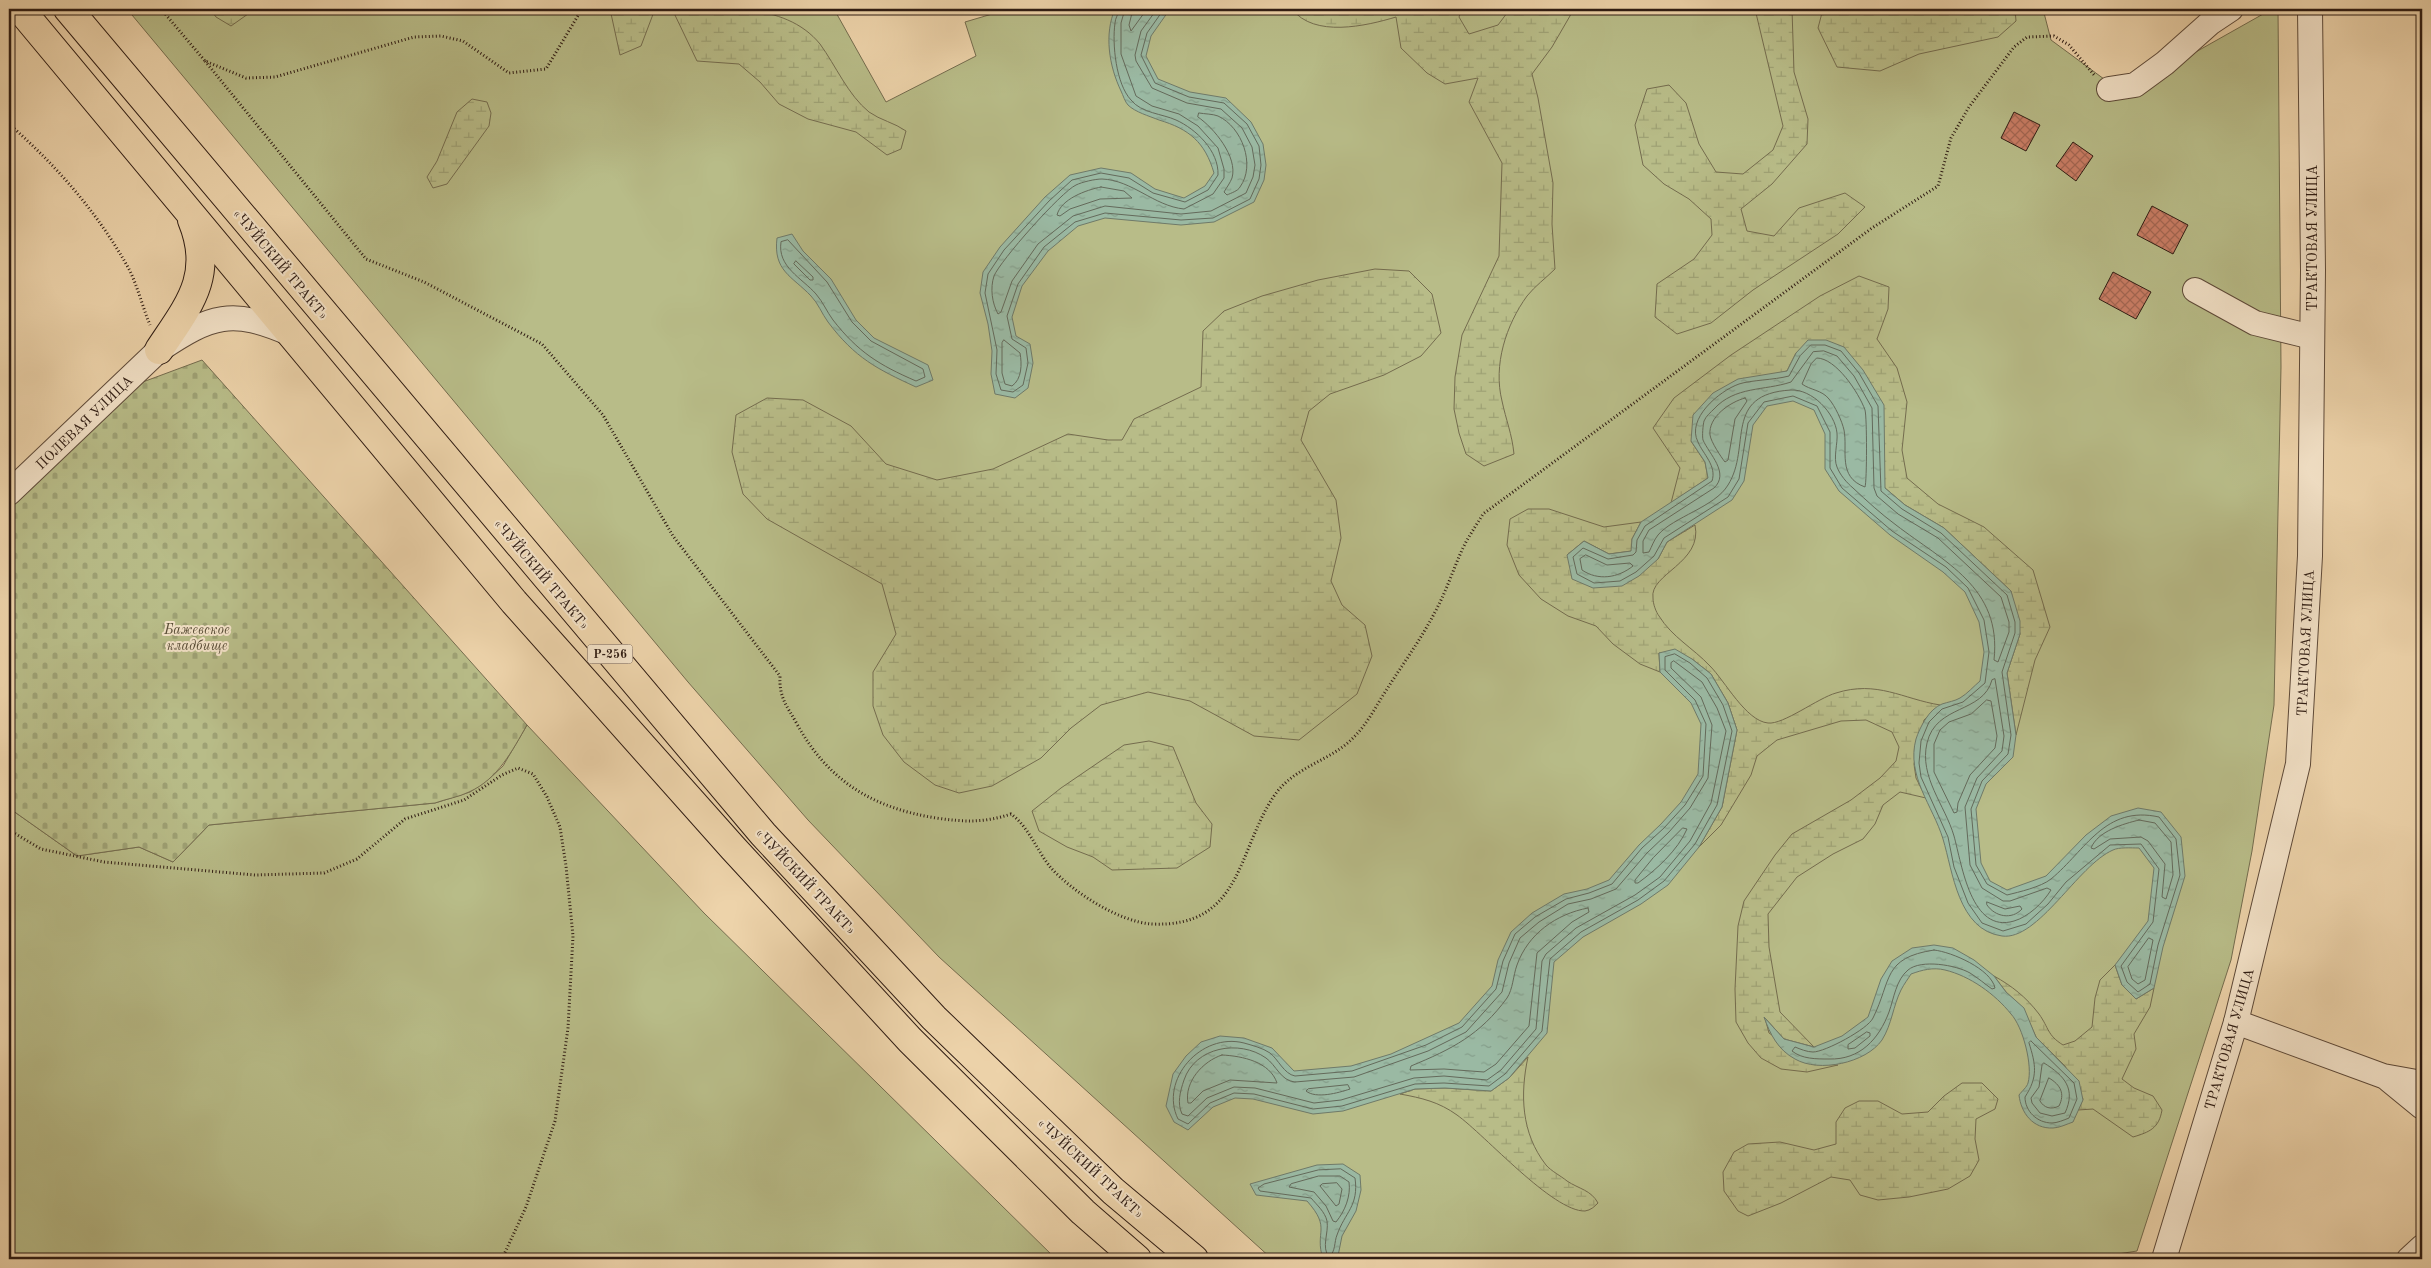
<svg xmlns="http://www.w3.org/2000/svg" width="2431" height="1268" viewBox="0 0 2431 1268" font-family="'Old Standard TT',serif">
<defs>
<pattern id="wetland-marsh" width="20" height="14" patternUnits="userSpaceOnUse" patternTransform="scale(1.25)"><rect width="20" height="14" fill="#b8bc88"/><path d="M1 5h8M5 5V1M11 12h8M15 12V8" fill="none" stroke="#9ea174"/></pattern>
<pattern id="cemetery-stones" width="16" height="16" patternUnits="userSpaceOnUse" patternTransform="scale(1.25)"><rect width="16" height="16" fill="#b8bc88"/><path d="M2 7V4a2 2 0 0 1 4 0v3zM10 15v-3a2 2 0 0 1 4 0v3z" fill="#9ea174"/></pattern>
<pattern id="water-ripples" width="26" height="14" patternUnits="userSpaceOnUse" patternTransform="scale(1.25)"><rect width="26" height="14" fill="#9ab9a3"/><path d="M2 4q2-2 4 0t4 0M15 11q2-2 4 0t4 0" fill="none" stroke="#859e8b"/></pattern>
<pattern id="building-cross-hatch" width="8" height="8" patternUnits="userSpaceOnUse" patternTransform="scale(1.25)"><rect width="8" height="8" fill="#ca7d65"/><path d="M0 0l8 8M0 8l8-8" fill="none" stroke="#a46652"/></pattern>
</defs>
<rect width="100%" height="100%" fill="#edd3aa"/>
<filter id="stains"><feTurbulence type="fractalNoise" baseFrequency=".004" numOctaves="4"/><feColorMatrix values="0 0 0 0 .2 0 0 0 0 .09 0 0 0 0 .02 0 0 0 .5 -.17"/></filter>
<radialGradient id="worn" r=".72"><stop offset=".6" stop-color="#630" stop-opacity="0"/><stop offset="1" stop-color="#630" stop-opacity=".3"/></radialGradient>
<g fill="#b8bc88" stroke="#746c4e">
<polygon points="127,9 834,9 886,102 976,56 965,22 1009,9 2043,9 2051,40 2123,93 2272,9 2278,9 2281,367 2274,705 2252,851 2231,960 2137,1251 2086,1259 1272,1259 939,957 808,820 688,682"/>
<polygon points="527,725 704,913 1056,1259 9,1259 9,808 77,856 139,847 173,862 209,825 435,803 470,792 490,778 503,766"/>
</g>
<g fill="url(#wetland-marsh)" stroke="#746c4e">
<polygon points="210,9 255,9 231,26 216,17"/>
<polygon points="610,9 655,9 641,46 620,55"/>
<path d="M663,9C716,9 784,0 820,44C836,66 848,95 869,112C880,120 895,123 906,131L901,149L887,155L856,132L808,119L779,104L760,82L739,64L697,61L673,11Z"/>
<path d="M1292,9H1462L1459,17L1469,34L1498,25L1510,9H1574L1552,47L1532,74L1538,98L1553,183L1552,224L1555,269C1546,278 1535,286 1527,296C1506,325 1493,365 1502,401C1506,420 1512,434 1514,454L1484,466L1466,454L1459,433L1454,409L1455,377L1462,335L1499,256L1502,163L1469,102L1478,78L1445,84L1427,73L1401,48L1396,17C1366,26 1314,38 1292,9Z"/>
<polygon points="1755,9 1792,9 1794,72 1808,119 1807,144 1772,184 1741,209 1747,231 1774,236 1799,208 1845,193 1865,207 1838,234 1753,290 1711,323 1677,334 1655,317 1657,284 1694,259 1712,235 1711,219 1689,199 1664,184 1643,165 1635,125 1647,89 1669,85 1686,103 1699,144 1716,172 1743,174 1773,150 1783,126"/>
<polygon points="1823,9 2015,9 2016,21 1998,37 1919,54 1880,71 1837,67 1818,28"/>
<polygon points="472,99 487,102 491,113 489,126 447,184 433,188 427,177 437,161 457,112"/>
<polygon points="1375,269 1409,271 1432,294 1441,333 1421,356 1384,375 1330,394 1309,411 1301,440 1336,500 1341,538 1331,581 1342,605 1365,625 1372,656 1357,694 1299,740 1254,736 1190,701 1148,692 1101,705 1071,728 1041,758 992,786 959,793 935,785 904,762 883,735 873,706 873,672 896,634 882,584 767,519 743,494 732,452 736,415 767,398 803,400 851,426 886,464 937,480 993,469 1068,434 1108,440 1122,440 1134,419 1201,387 1203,331 1224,311 1262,296 1318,280"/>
<polygon points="1859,276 1889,287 1888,309 1877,339 1897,368 1907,402 1902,450 1907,478 1938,504 1984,527 2033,570 2050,627 2035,660 2016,735 2007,673 2020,634 2011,591 1944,528 1905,505 1885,488 1796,353 1787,371 1763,377 1691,441 1705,462 1708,478 1671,503 1680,468 1653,428 1674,398 1731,355 1820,296"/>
<path d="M1528,509H1549L1604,527L1641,522L1632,539V551L1609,554L1584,541L1567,555L1658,559L1667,542L1695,525C1703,563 1649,574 1653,598C1653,604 1656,612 1659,616C1672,637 1693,648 1710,666C1725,681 1746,721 1768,723C1783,725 1818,698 1836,693C1877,680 1903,699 1940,705L1924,720L1914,764L1916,778L1926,798L1900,792L1883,805L1875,824L1863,839L1833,854L1797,877L1768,914L1769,947L1780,1012L1814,1047L1784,1039L1765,1018L1769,1033L1814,1064L1838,1065L1807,1072L1781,1069L1761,1058L1748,1043L1736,1022L1735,989L1738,926L1744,901L1775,855L1792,834L1851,800L1880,778L1896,761L1899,747L1892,732L1866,720L1841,721L1777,740L1757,756L1751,775L1721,825L1699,847L1722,807L1737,730L1728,703L1711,674L1692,659L1659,653L1660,672L1640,664L1613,644L1596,626L1568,616L1541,599L1519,575L1507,545L1510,519Z"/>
<polygon points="1149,741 1173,747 1196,803 1212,824 1210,847 1177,868 1112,870 1093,857 1067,847 1039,831 1032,811 1061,788 1124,745"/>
<path d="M2115,965L2122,985L2136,999L2154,988L2150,1007L2134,1034L2136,1049L2122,1079L2134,1088L2153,1096L2162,1110C2159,1128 2150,1132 2133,1137L2093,1109L2078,1110L2083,1099L2065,1066L2036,1037L2023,1008L2006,992L1994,976C2012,986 2026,997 2039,1014C2049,1028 2047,1035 2063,1045L2075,1041L2092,1027L2095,998L2100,980Z"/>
<path d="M1528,1057C1520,1094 1521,1133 1546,1165C1551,1171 1561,1176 1567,1181C1579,1189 1591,1190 1598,1203C1594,1207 1591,1210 1585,1211C1553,1212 1485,1135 1457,1115C1439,1102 1422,1098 1400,1094L1415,1089L1445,1088L1491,1091L1509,1078Z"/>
<polygon points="1962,1083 1982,1083 1998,1099 1995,1109 1976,1119 1975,1139 1979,1160 1970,1176 1948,1189 1909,1197 1878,1200 1860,1195 1850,1180 1831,1177 1781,1203 1748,1216 1738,1211 1724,1191 1723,1172 1734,1152 1748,1144 1780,1142 1814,1150 1836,1144 1836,1122 1845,1108 1859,1101 1878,1101 1902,1114 1928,1112 1944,1096"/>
</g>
<path fill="url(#cemetery-stones)" stroke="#746c4e" d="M202,360L527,725C512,751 498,779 469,792C459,797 446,799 435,803L209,825L173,862L139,847L77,856L9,808V503L132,386Z"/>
<g fill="url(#water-ripples)" stroke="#6f7a69">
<path d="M1115,9H1170L1151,36L1146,56L1158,79L1190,92L1226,98L1251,122L1263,144L1266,165L1264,180L1254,202L1214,222L1181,225L1105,218L1078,226L1048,251L1022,286L1012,317L1016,336L1030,344L1033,363L1028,388L1015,398L995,394L991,374L992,351L988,324L980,293L983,272L1000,247L1045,197L1070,175L1101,168L1131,173L1155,189L1184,198L1205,186L1214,173C1205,142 1189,129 1159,120C1149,116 1135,112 1128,105C1125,102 1123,95 1121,91C1109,66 1104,34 1115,9Z"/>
<path d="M792,234L803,251L831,279L856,320L874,338L928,365L933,380L916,387C877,369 855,358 828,322C822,314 818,303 811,296C792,276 773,271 777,238Z"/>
<path d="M1808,340H1826L1844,347L1863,370L1884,405L1885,488L1905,505L1944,528L2011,591L2020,621V634L2007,673L2016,735L2013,757L1986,784L1976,809L1981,863L1990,881L2007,890L2046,876L2086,835L2111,816L2138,808L2161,812L2181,837L2185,876L2163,947L2154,988L2136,999L2122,985L2115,965L2148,921L2154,868L2139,848C2131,848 2119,847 2113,850C2078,865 2038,941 2002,936C1958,930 1953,872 1943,839C1933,806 1906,776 1916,739C1920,727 1929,709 1942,704C1948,702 1955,701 1960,698C1967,694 1974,686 1980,681L1984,652L1979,622L1965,592L1943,572L1890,535L1839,491L1825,469V434L1814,410L1793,401L1767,406L1753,425L1744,481L1732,500L1667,542L1658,559L1639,576L1622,586L1593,588L1572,579L1567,555L1584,541L1609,554L1631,551L1632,539L1641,522L1708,478L1705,462L1691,441L1693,415L1713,393L1738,379L1787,371L1796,353Z"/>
<polygon points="1675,649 1692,659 1711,674 1728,703 1737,730 1722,807 1699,847 1668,885 1641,904 1583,937 1554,962 1547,1033 1509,1078 1491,1091 1445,1088 1415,1089 1343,1111 1313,1114 1253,1099 1235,1098 1213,1107 1188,1130 1174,1122 1166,1106 1173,1074 1186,1056 1201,1042 1220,1036 1244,1038 1272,1048 1294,1071 1351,1066 1391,1054 1459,1023 1492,986 1498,960 1511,932 1532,913 1564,894 1587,889 1609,880 1639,845 1661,824 1681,802 1698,774 1701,724 1691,703 1660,672 1659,653"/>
<path d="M1934,945L1953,948L1974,960L1994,976L2006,992L2024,1008L2036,1037L2079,1081L2083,1100L2073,1122C2067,1124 2059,1128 2053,1128C2033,1129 2021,1113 2019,1095C2022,1091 2027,1087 2028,1083C2033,1066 2023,1027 2011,1014C1995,994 1970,976 1945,970C1933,967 1922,970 1911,974C1908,979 1904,984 1901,990C1893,1006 1892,1024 1882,1040C1866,1063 1819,1073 1795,1059C1778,1050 1770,1034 1764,1017L1784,1039L1814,1047L1842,1036L1868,1017L1881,979L1892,961L1912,948Z"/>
<path d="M1343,1164L1360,1175L1361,1190L1356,1211L1342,1236L1338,1256L1323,1259C1314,1231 1332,1229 1307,1201L1256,1195L1250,1184L1317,1165Z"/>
</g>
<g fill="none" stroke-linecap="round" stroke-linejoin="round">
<g stroke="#646a5b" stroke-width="1">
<path d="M1119,9C1119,14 1115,18 1115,23C1112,44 1116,84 1131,100C1141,113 1163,114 1176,120C1196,129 1219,151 1218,175L1208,190L1185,202L1153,193L1129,178L1101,173L1072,180L1049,201L1004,250L988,274L985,293L997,350L996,374L1001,390L1013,392L1023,385L1028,363L1026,348L1012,339L1007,316L1018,284L1044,247L1075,222L1105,213L1181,220L1213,218L1250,199L1259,179L1261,165L1259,146L1247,124L1224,103L1189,97L1155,83L1141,55L1147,33L1164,9"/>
<path d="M1125,9L1121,23V54L1136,96L1152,106L1179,114L1198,126L1218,148L1224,169V178L1213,194L1184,209C1154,206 1132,180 1102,179C1095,179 1082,182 1076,185C1061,192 1000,261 994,276C990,288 992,303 998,314L1001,312L1012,281L1038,244L1073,216L1105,206L1181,214L1211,211L1246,193L1253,177L1255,165L1252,147L1242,128L1221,109L1187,103L1152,88L1136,61L1135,55L1141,31L1157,9"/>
<polyline points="1133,9 1129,25 1131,31 1147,9"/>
<path d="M1199,113C1205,114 1213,114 1218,116C1242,127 1256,165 1240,187C1238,191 1231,193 1227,195L1224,192C1227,187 1230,183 1232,178C1238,157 1214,128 1198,117Z"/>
<path d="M1101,187L1124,191L1132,198L1100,199L1070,209L1060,216L1057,215C1061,199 1086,190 1101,187Z"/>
<path d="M788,240L827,282L852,322L871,341L923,369L925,377L916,381C879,365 858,352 833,320C827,312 823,302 816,294C802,278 777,267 781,242Z"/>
<polygon points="796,261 813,277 813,280 810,280 794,264"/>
<path d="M1004,340L1020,353C1022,364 1022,379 1012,386L1005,384L1002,373V343Z"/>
<path d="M1811,345H1825L1841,351L1859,373L1878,406L1881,491L1902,509L1941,533L2007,595L2015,622V633L2002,672L2011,735L2008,754L1982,781L1971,809L1976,865L1987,884L2007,895C2019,892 2041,887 2051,879C2086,850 2105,805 2159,817L2176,839L2180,875L2158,945L2150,984L2138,992L2127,982L2121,966L2153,922L2159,869L2141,844L2110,845L2066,882L2048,904L2026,924L2003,931L1982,923L1968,903L1954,867L1948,837L1921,777L1919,763L1921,741L1929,722L1942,709L1963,702L1985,683L1989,652L1984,620L1968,588L1946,567L1892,531L1842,488L1830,468V432L1817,406L1793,396L1764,402L1748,423L1739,479L1728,497L1664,538L1654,556L1636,572L1620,581L1594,583L1577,574L1573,557L1583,548L1608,559L1633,555L1636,552L1637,540L1645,526L1712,481C1717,466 1703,454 1698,442C1686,419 1719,391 1739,384C1751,380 1774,380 1789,376L1800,356Z"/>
<path d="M1824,351L1837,356L1854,376L1872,408L1874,488L1877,496L1898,514L1938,538L2001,597L2009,622V632L1998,662L1994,660C2002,587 1944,562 1896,525C1881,514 1867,501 1853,488C1847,483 1840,475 1837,467C1833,458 1838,443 1837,433C1835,413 1812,389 1791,390C1722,394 1752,447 1728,485C1715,507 1673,517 1658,535C1654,540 1652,546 1649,552L1643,553V541L1649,530L1714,488C1730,473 1709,454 1703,440C1702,436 1703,425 1704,421C1706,416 1711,412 1714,409C1735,386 1764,391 1791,382L1813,352Z"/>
<path d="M1817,358C1836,358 1859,393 1865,410C1867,417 1867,481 1865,487C1837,477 1848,450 1844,430C1842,421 1835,406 1829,399C1822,390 1810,390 1802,384L1811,364Z"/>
<path d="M1745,398L1747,401L1735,419L1728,460L1725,462C1721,457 1711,442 1710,435C1708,417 1730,402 1745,398Z"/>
<path d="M1586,555L1607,565L1630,563L1633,566C1618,578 1598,581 1582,570L1580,559Z"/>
<path d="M1675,654L1690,663L1707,678L1723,705L1732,731L1717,805L1695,844L1664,881L1638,900L1581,932L1550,959L1542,1031L1505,1074L1489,1086L1444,1083L1415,1084L1342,1106L1313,1109L1254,1094L1234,1093L1210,1103L1188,1124L1178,1119C1159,1080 1201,1032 1244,1043C1251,1045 1263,1048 1270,1053C1278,1059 1284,1074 1295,1076L1352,1071L1426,1045L1462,1027L1496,989L1503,961L1515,934L1535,917L1566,899L1589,893L1612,884L1642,848L1664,828L1685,805L1703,776L1706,724L1695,700L1665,670V657Z"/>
<path d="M1674,661L1702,682L1717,708L1726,731L1711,803L1690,841L1660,877L1635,895L1576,928L1546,954L1542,961L1536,1029L1501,1070L1487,1080L1444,1076L1414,1078L1341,1100L1314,1103L1255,1088L1234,1087L1207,1098L1188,1116L1182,1114C1177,1103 1180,1092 1184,1080C1195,1047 1239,1039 1266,1058C1276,1065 1281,1081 1295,1082L1354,1077L1428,1051L1466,1032L1502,992L1509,963L1520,938L1539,922L1568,904L1591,899L1616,889L1647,853L1669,832L1690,808L1708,778L1712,725L1701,697L1671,668V663Z"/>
<path d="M1995,679L2004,736L2002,751L1977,778L1965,807L1970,865L1982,888L2003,901H2010L2047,888L2051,890C2043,903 2028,917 2014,921C1971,934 1962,865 1954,836C1945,805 1919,777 1927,743C1936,704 1983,714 1992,680Z"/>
<polygon points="1987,700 1991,701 1997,736 1995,748 1970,775 1958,803 1957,812 1954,813 1934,772 1934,744 1940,730 1949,722 1971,714"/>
<path d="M2139,820L2155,823L2171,842L2173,875L2166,899L2162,897L2165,864L2148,841L2141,837L2110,839L2094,849L2091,848C2098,831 2123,824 2139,820Z"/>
<path d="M1683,828L1687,829C1678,850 1656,870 1638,883H1635V880L1653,858Z"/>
<path d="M1987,902L2005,909L2020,906L2022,909C2012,920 1995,917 1987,905Z"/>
<path d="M1588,908L1589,912L1572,922L1537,953L1529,1026L1496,1064L1484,1072L1444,1069L1410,1070L1411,1066C1452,1049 1480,1035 1507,998C1513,989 1513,976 1517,965C1528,934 1556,914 1588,908Z"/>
<polygon points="2149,938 2153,940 2145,980 2138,984 2132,979 2128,967"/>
<path d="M1934,950C1952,952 1991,969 1995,988L1992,989C1985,984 1978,978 1970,973C1956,965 1921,959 1908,970C1896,980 1894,998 1889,1012C1879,1039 1860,1060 1829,1059C1816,1059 1802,1059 1792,1051L1795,1047C1800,1049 1807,1052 1813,1052C1825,1052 1868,1029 1873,1018C1892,980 1882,958 1934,950Z"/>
<polygon points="1867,1032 1870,1033 1870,1036 1855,1048 1848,1049 1848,1045"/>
<path d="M2031,1041L2074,1083L2077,1099L2069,1118C2064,1120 2057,1123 2052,1123C2037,1123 2025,1111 2025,1097C2038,1077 2036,1065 2029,1043Z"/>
<path d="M1222,1055C1243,1056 1270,1062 1277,1083L1230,1080L1203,1091L1191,1103H1188C1184,1082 1203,1061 1222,1055Z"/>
<path d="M2044,1063C2065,1076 2076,1089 2065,1113L2052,1116L2040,1113L2032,1103L2031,1098L2039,1087L2042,1065Z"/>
<path d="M2049,1078C2061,1085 2065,1094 2059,1106C2051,1110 2044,1108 2040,1101Z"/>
<path d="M1348,1085L1350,1089C1338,1093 1316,1099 1306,1091L1308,1089Z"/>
<path d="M1341,1169L1355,1178C1359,1206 1345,1212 1337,1235C1334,1242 1336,1251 1329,1257C1321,1247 1329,1233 1327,1221C1325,1212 1317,1205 1311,1198L1260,1191L1258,1188L1264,1184L1318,1170Z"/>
<path d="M1319,1176H1340L1349,1182C1351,1196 1345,1211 1336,1222L1333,1221L1326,1206L1314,1192L1289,1187L1291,1184Z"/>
<polygon points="1337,1183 1342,1189 1339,1204 1336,1206 1320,1186 1322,1184"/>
</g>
</g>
<g fill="url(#building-cross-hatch)" stroke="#2f1c13">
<polygon points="2014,112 2040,125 2026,151 2001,138"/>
<polygon points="2073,142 2093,156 2076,181 2056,166"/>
<polygon points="2152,206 2188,225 2173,254 2137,235"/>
<polygon points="2113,272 2151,292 2136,319 2099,299"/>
</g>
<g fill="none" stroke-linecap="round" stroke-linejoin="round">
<g stroke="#5e4a39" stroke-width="26">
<g id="minor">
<polyline points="2109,89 2135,85 2165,63 2210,23 2231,9"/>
<polyline points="2195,290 2255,323 2312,337"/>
<path d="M9,493L159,350C211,315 232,308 291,334"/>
<polyline points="2236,1022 2383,1076 2422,1083"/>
<polyline points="2389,1080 2422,1107"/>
<polyline points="2164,1259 2236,1022 2298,764 2310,556 2313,270 2310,9"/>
<polyline points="2409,1259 2422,1247"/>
</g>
</g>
<g stroke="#2f1c13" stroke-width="30">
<g id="highway">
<polyline points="20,9 514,602 733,848 910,1040 1083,1212 1137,1259"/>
<polyline points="68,9 763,834 934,1018 1113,1191 1194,1259"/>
<path d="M159,350C188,306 215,276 192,220"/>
</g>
</g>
<g stroke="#2f1c13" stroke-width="3" stroke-dasharray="1 2.5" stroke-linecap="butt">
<polyline points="161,9 205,61 246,78 275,77 414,37 441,36 463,41 509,73 546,69 582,9"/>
<path d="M205,61L366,259L424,282L542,344L603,415L673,536L780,676C779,698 787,706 797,724C828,781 873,808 936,818C964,822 984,823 1011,814C1029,827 1037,851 1051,868C1073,892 1119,922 1152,924C1242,928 1237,851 1274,796C1294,766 1332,761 1355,736C1368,723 1377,704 1387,689C1403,664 1421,639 1435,612C1446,592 1453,570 1462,550C1468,537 1476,526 1483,514L1872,228L1938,186L1951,138L1969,107L2014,47L2027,37L2054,36L2069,45L2095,76"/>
<path d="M9,124C57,166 99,214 130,271C138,288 143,308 150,325"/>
<polyline points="9,830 41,849 104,862 255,875 324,873 357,859 405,819 464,800 502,775 518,768 533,774 547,797 560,827 566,866 573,936 568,1028 555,1121 526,1207 502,1259"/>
</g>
<use href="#minor" stroke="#f3e2c8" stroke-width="24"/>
<use href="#highway" stroke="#edd3aa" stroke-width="28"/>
</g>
<g text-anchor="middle" stroke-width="4" stroke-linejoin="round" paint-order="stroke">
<rect fill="#f3e2c8" stroke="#6a5749" stroke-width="1" x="587.5" y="644.5" width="45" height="19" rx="4"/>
<g font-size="12" font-weight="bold" fill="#2f1c13">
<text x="610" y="658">Р-256</text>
</g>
<g font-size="14" fill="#2f1c13" stroke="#f3e2c8">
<text transform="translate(2312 238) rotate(-90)" y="5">ТРАКТОВАЯ УЛИЦА</text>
<text transform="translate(281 264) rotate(50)" y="5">«ЧУЙСКИЙ ТРАКТ»</text>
<text transform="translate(84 422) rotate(-44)" y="5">ПОЛЕВАЯ УЛИЦА</text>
<text transform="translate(542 574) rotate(50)" y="5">«ЧУЙСКИЙ ТРАКТ»</text>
<text transform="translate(2305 643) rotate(-87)" y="5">ТРАКТОВАЯ УЛИЦА</text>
<text transform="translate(806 881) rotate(47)" y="5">«ЧУЙСКИЙ ТРАКТ»</text>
<text transform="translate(2229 1039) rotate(-74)" y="5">ТРАКТОВАЯ УЛИЦА</text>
<text transform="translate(1091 1168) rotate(43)" y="5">«ЧУЙСКИЙ ТРАКТ»</text>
</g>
<g font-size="14" font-style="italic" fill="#584c36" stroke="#f3e2c8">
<text x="197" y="634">Бажевское<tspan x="197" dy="16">кладбище</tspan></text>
</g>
</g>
<rect width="2431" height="1268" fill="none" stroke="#edd3aa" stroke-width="30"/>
<rect x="10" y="10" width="2411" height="1248" fill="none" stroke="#2f1c13" stroke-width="2.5"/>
<rect x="15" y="15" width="2401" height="1238" fill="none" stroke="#2f1c13"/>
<rect width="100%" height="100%" filter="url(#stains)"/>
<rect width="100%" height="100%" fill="url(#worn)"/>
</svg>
